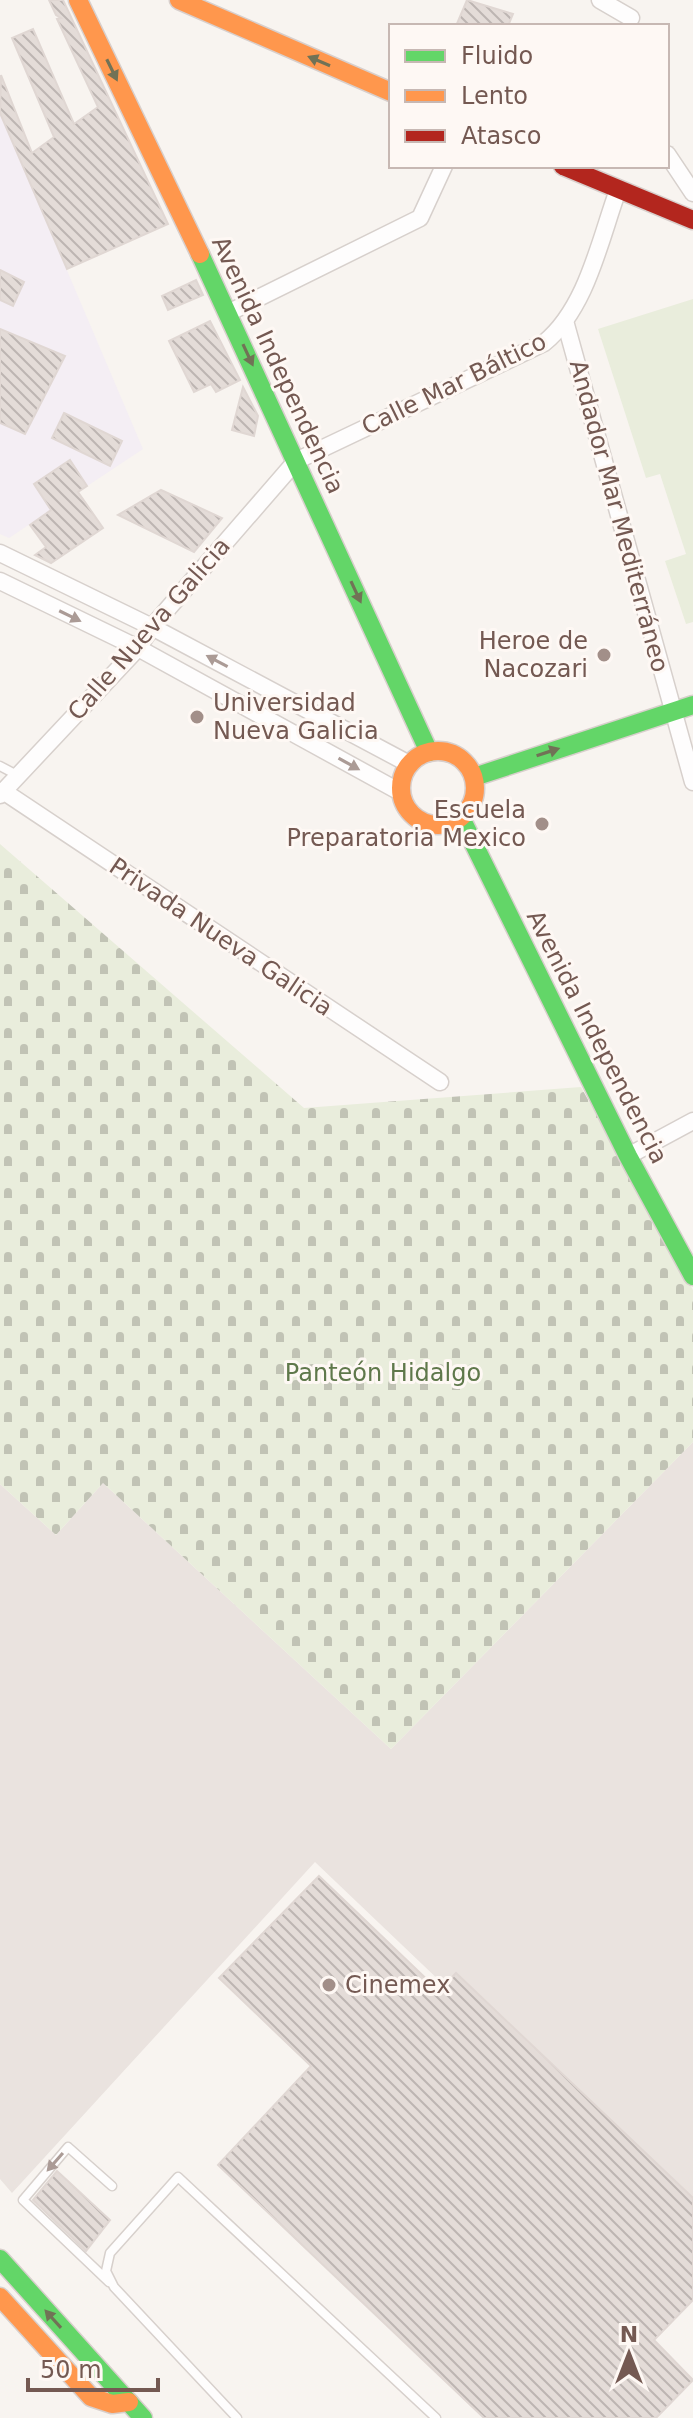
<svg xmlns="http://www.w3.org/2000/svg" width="693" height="2418" viewBox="0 0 693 2418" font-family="'DejaVu Sans',sans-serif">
<defs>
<pattern id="cemetery-stones" width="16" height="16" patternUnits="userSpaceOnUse" patternTransform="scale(2)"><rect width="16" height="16" fill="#e9eddc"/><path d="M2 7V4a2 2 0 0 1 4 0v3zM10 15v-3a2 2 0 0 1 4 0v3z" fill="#c1c3b5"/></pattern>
<pattern id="building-back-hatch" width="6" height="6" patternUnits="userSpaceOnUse" patternTransform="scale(2)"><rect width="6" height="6" fill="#e4dcd8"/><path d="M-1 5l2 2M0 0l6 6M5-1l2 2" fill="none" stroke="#bdb5b2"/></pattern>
</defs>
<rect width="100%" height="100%" fill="#f8f4f0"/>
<polygon fill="#eae3df" points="693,1442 693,2198 456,1973 444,1985 315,1862 12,2193 0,2179 0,1484 56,1535 103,1483 391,1749"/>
<polygon fill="#f4eef4" points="0,113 143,449 9,538 0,534"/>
<polygon fill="url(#cemetery-stones)" points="0,844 304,1108 581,1087 693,1290 693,1442 391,1749 103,1483 56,1535 0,1484"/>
<polygon fill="#e9eddc" points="693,299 693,622 686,624 665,561 686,554 660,474 646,478 598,329"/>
<g fill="url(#building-back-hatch)" stroke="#e0d7d3" stroke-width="2">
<polygon points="49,0 63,0 168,224 67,269 0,113 1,75 32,153 54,137 12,38 33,29 74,124 98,107 57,19 61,18 56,15"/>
<polygon points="467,0 513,14 508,26 456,26"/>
<polygon points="0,270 24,282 13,306 0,300"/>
<polygon points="196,280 203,295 168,310 162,296"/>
<polygon points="210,321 240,380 216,392 211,384 194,392 169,341"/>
<polygon points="0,329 65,356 25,434 0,423"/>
<polygon points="243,387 258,416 254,436 232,430"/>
<polygon points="64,413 122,441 110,466 52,438"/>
<polygon points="70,460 87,486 78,492 103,528 51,563 35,555 46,547 30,525 51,510 34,484"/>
<polygon points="161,490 222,518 194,552 118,515"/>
<polygon points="319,1876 439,1991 456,1973 693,2198 693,2300 654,2340 693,2380 656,2418 484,2418 218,2165 311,2066 219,1978"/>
<polygon points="57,2171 110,2220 86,2251 33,2200"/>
</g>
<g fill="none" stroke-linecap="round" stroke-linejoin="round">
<g stroke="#d7d0cc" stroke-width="11">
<g id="lane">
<polyline points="0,766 17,775"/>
<polyline points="109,2282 23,2200 68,2147 112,2186"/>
<polyline points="237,2418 114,2287 106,2271 110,2253 178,2177 436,2418"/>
</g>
</g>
<g stroke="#d7d0cc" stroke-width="19">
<g id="street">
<polyline points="600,0 631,18"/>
<polyline points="667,154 693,193"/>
<polyline points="228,313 420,218 444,166"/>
<polyline points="565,321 693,782"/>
<polyline points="0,553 152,627 409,764"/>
<polyline points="0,581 138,648 400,792"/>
<polyline points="3,791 440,1082"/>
<path d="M0,795L138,648L152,627L296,461L544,343C587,308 600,239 618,190"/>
<polyline points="628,1156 693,1121"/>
</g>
</g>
<g stroke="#d8cfcc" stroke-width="21">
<g id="fast">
<polyline points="200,254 429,752"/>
<polyline points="474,777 693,705"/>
<polyline points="461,818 628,1156 693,1276"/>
<polyline points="0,2259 143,2418"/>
</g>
</g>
<g stroke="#d8cfcc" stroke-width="21">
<g id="slow">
<polyline points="78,0 200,254"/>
<polyline points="179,0 391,92"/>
<circle cx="438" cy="788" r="37"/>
<polyline points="0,2297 91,2397 112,2404 129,2402"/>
</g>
</g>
<g stroke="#d8cfcc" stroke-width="21">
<polyline id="jam" points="563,166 693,220"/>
</g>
<use href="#lane" stroke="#fefdfd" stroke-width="8"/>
<use href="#street" stroke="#fefdfd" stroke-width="16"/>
<use href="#fast" stroke="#63d668" stroke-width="18"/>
<use href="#slow" stroke="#ff974d" stroke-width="18"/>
<use href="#jam" stroke="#b3261e" stroke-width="18"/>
</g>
<defs><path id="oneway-solid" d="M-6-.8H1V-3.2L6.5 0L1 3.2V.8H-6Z" transform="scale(2)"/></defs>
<g fill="#717256">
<use href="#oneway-solid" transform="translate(319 61) rotate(-157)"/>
<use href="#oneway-solid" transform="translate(112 70) rotate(64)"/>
<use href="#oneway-solid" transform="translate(248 355) rotate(65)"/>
<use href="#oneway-solid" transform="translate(356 592) rotate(65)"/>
<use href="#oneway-solid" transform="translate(548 752) rotate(-18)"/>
<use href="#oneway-solid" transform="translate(53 2319) rotate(-132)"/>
</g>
<g fill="#ab9b96">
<use href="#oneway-solid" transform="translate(70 616) rotate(26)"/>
<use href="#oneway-solid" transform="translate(217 661) rotate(-152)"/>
<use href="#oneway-solid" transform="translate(349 764) rotate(29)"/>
<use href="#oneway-solid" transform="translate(55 2162) rotate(131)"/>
</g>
<g fill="#a28f89" stroke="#fef8f4" stroke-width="3">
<circle cx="604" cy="655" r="8"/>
<circle cx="197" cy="717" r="8"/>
<circle cx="542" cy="824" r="8"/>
<circle cx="329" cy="1985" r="8"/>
</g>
<g text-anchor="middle" stroke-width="6" stroke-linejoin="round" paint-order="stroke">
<g font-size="24" fill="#745952" stroke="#fef8f4">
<text transform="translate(278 365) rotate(65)" y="8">Avenida Independencia</text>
<text transform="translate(454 384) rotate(-26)" y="8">Calle Mar Báltico</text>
<text transform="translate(619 516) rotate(75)" y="8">Andador Mar Mediterráneo</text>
<text transform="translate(149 629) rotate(-49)" y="8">Calle Nueva Galicia</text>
<text transform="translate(221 937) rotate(34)" y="8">Privada Nueva Galicia</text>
<text transform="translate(597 1037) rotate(63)" y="8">Avenida Independencia</text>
</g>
<g font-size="24" fill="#745952" stroke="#fef8f4" text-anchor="end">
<text x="588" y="649">Heroe de<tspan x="588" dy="28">Nacozari</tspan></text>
<text x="213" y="711" text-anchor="start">Universidad<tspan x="213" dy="28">Nueva Galicia</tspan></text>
<text x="526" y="818">Escuela<tspan x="526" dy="28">Preparatoria Mexico</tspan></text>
<text x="345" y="1993" text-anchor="start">Cinemex</text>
</g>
<g font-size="24" fill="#5f784b" stroke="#fef8f4">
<text x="383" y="1381">Panteón Hidalgo</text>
</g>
</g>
<rect x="389" y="24" width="280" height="144" fill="#fef8f4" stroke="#c7b8b3" stroke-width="2"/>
<rect x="405" y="50" width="40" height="12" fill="#63d668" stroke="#c7b8b3" stroke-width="2"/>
<text x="461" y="64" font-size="24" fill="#745952">Fluido</text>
<rect x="405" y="90" width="40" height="12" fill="#ff974d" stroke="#c7b8b3" stroke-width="2"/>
<text x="461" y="104" font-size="24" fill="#745952">Lento</text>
<rect x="405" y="130" width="40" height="12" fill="#b3261e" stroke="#c7b8b3" stroke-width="2"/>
<text x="461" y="144" font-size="24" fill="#745952">Atasco</text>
<g transform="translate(629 2354)" stroke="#fef8f4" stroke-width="6" paint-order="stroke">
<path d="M0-6L14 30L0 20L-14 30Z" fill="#745952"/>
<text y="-12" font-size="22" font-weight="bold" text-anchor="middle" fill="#745952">N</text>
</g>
<path d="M28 2378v12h130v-12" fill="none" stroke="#745952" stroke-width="4"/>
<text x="40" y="2378" font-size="24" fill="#745952" stroke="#fef8f4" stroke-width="6" paint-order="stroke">50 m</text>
</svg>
